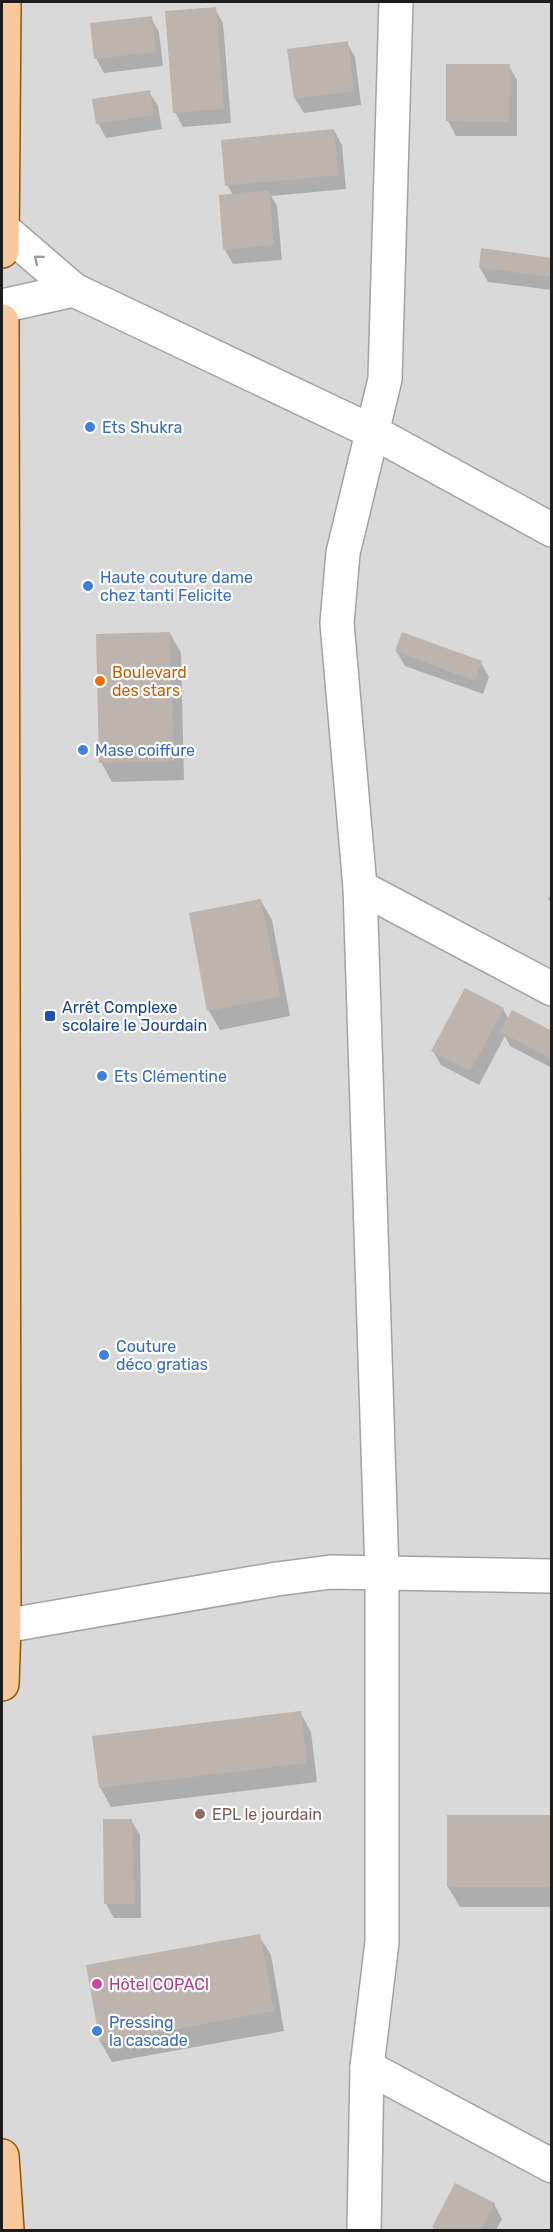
<svg xmlns="http://www.w3.org/2000/svg" width="553" height="2232" viewBox="0 0 553 2232" font-family="Rubik,sans-serif">
<rect width="100%" height="100%" fill="#ede8e2"/>
<rect fill="#dad9d9" x="2" y="2" width="549" height="2228"/>
<g fill="#0003">
<polygon points="215,9 223,23 231,123 183,127 175,112"/>
<polygon points="151,18 159,32 163,66 104,73 96,58"/>
<polygon points="347,43 355,57 361,105 304,113 295,99"/>
<polygon points="447,66 509,66 517,80 517,136 456,136 448,121"/>
<polygon points="149,92 158,106 162,129 106,138 98,123"/>
<polygon points="334,130 342,145 346,189 271,196 277,206 282,260 233,264 225,250 233,195 227,185"/>
<polygon points="552,259 552,290 488,282 480,268"/>
<polygon points="170,633 181,653 184,780 112,782 101,762"/>
<polygon points="396,651 481,663 489,677 483,694 405,666"/>
<polygon points="552,893 552,904 548,899"/>
<polygon points="261,901 272,920 290,1016 220,1030 209,1011"/>
<polygon points="503,1009 509,1020 552,1033 552,1068 510,1046 505,1036 479,1085 441,1065 433,1051"/>
<polygon points="300,1712 311,1732 317,1782 111,1807 100,1787"/>
<polygon points="552,1818 552,1907 460,1907 448,1887"/>
<polygon points="131,1820 140,1835 141,1918 114,1918 106,1904"/>
<polygon points="259,1936 271,1955 284,2031 112,2062 101,2043"/>
<polygon points="494,2204 502,2219 496,2230 435,2230 433,2227"/>
</g>
<g fill="#bdb4ae">
<polygon points="216,7 224,109 173,113 165,11"/>
<polygon points="152,16 156,52 94,59 90,23"/>
<polygon points="348,41 354,91 294,99 287,49"/>
<polygon points="446,64 510,64 509,122 446,121"/>
<polygon points="150,90 154,115 96,124 92,99"/>
<polygon points="334,129 339,175 225,186 221,140"/>
<polygon points="269,190 274,245 223,250 219,195"/>
<polygon points="481,248 552,258 552,277 479,268"/>
<polygon points="170,632 174,761 99,763 96,634"/>
<polygon points="402,632 482,661 475,681 395,651"/>
<polygon points="261,899 280,997 207,1011 189,913"/>
<polygon points="465,988 504,1008 470,1071 431,1051"/>
<polygon points="512,1010 552,1031 552,1059 500,1032"/>
<polygon points="301,1711 307,1763 99,1788 92,1736"/>
<rect x="447" y="1815" width="105" height="72"/>
<polygon points="103,1819 132,1819 134,1904 104,1904"/>
<polygon points="260,1934 274,2011 100,2043 86,1965"/>
<polygon points="455,2183 495,2203 481,2230 438,2230 432,2227"/>
</g>
<g fill="none" stroke-linecap="round" stroke-linejoin="round">
<g stroke="#a3a3a3" stroke-width="36">
<g id="minor">
<polyline points="396,2 385,379 343,553 337,623 360,887 552,989"/>
<polyline points="2,228 74,290 373,432 552,530"/>
<polyline points="2,306 74,290"/>
<polyline points="360,887 382,1573 382,1942 367,2067 552,2166"/>
<polyline points="4,1626 277,1579 331,1572 552,1576"/>
<polyline points="364,2230 367,2067"/>
</g>
</g>
<g stroke="#8e5805" stroke-width="36">
<g id="major">
<polyline points="2,251 4,2"/>
<polyline points="2,321 4,1626 2,1684"/>
<polyline points="2,2156 7,2230"/>
</g>
</g>
<use href="#minor" stroke="#fff" stroke-width="33"/>
<use href="#major" stroke="#f8ca9b" stroke-width="33"/>
</g>
<defs><path id="oneway-chevron" d="M-2-3.5L2.5 0L-2 3.5" fill="none" stroke-width="1.6" stroke-linecap="round" stroke-linejoin="round" transform="scale(1.5)"/></defs>
<use stroke="#999" href="#oneway-chevron" transform="translate(38 259) rotate(-140)"/>
<g fill="#3f7fe0" stroke="#fff" stroke-width="2">
<circle cx="90" cy="427" r="6"/>
<circle cx="88" cy="586" r="6"/>
<circle cx="83" cy="750" r="6"/>
<circle cx="102" cy="1076" r="6"/>
<circle cx="104" cy="1355" r="6"/>
<circle cx="97" cy="2031" r="6"/>
</g>
<circle fill="#e8710a" stroke="#fff" stroke-width="2" cx="100" cy="681" r="6"/>
<rect fill="#1a4fb4" stroke="#fff" stroke-width="2" x="44" y="1010" width="12" height="12" rx="3"/>
<circle fill="#8d6e63" stroke="#fff" stroke-width="2" cx="200" cy="1814" r="6"/>
<circle fill="#d1479c" stroke="#fff" stroke-width="2" cx="97" cy="1984" r="6"/>
<g text-anchor="middle" stroke-width="4.5" stroke-linejoin="round" paint-order="stroke">
<g font-size="16" fill="#366cbe" stroke="#fff" text-anchor="start">
<text x="102" y="433">Ets Shukra</text>
<text x="100" y="583">Haute couture dame<tspan x="100" dy="18">chez tanti Felicite</tspan></text>
<text x="95" y="756">Mase coiffure</text>
<text x="114" y="1082">Ets Clémentine</text>
<text x="116" y="1352">Couture<tspan x="116" dy="18">déco gratias</tspan></text>
<text x="109" y="2028">Pressing<tspan x="109" dy="18">la cascade</tspan></text>
</g>
<g font-size="16" fill="#c56008" stroke="#fff" text-anchor="start">
<text x="112" y="678">Boulevard<tspan x="112" dy="18">des stars</tspan></text>
</g>
<g font-size="16" fill="#164399" stroke="#fff" text-anchor="start">
<text x="62" y="1013">Arrêt Complexe<tspan x="62" dy="18">scolaire le Jourdain</tspan></text>
</g>
<g font-size="16" fill="#785e54" stroke="#fff" text-anchor="start">
<text x="212" y="1820">EPL le jourdain</text>
</g>
<g font-size="16" fill="#b23c85" stroke="#fff" text-anchor="start">
<text x="109" y="1990">Hôtel COPACI</text>
</g>
</g>
<rect width="553" height="2232" fill="none" stroke="#1c1c1c" stroke-width="6"/>
</svg>
